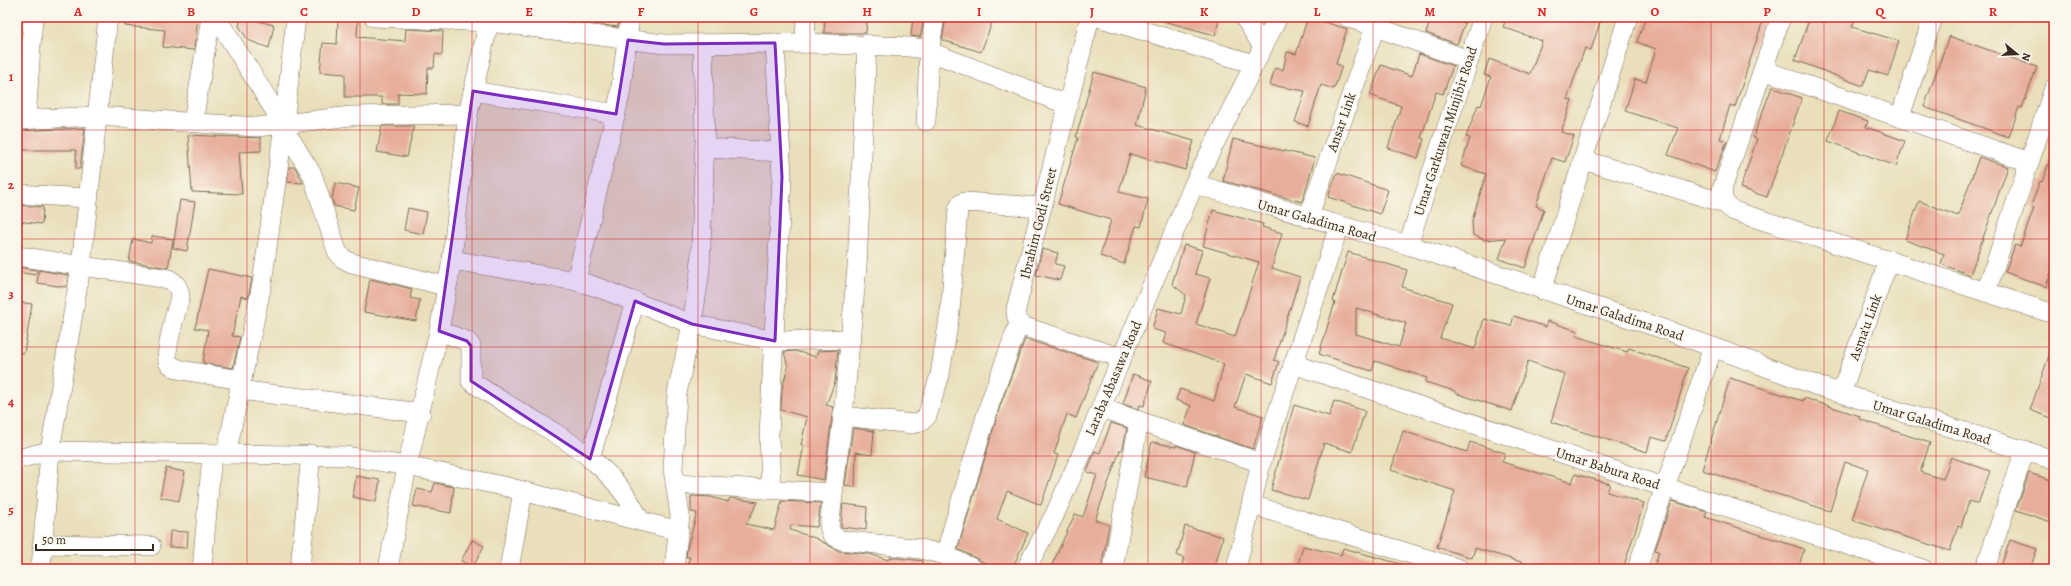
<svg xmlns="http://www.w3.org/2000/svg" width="2071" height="586" viewBox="0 0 2071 586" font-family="Alegreya,serif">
<rect width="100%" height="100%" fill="#fbf7ec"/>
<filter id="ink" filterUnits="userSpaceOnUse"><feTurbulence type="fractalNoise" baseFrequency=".025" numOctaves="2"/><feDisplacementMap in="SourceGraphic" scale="8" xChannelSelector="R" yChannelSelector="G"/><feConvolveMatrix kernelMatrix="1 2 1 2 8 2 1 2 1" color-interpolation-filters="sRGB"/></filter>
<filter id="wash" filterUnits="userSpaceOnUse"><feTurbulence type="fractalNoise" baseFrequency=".012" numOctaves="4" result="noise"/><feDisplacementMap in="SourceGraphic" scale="16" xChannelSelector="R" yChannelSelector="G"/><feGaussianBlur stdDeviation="0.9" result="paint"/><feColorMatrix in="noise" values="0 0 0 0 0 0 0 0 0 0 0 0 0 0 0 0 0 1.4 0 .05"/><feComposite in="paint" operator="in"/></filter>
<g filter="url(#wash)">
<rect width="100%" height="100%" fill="#e9dfba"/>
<g id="blocks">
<g fill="#e7af9b" fill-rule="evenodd">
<polygon points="125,17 198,17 194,50 163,47 165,30 125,26"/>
<polygon points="241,17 260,17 258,21 274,25 269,48 248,40 239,26"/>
<polygon points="579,17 619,17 618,27 578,22"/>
<polygon points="825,17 867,17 866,33 824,33"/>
<polygon points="913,17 924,17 920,37 911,36"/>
<polygon points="946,17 994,17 981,52 942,40"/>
<polygon points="1163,17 1220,17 1215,35 1163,21"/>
<polygon points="1308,17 1347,29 1336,64 1342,66 1334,89 1321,85 1308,126 1295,122 1305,91 1270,85 1275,68 1283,70 1287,52 1296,54"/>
<polygon points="1432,17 1449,17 1465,23 1457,44 1426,33"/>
<polygon points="1507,17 1587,17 1600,22 1591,50 1585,48 1567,99 1572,100 1561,132 1574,136 1565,162 1552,158 1536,206 1544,209 1525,268 1499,259 1506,238 1485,240 1473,235 1472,221 1486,174 1461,166 1470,138 1466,137 1478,105 1481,106 1491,77 1484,75 1489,59 1530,74 1542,41 1503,27"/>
<polygon points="1646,17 1764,17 1735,107 1730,105 1720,139 1727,141 1715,172 1668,155 1678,128 1625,111 1635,79 1646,82 1656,49 1637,42"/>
<polygon points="1810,17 1856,17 1852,27 1899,41 1888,76 1869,70 1863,86 1795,60"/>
<polygon points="338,19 358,20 357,37 405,41 406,29 443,31 442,55 435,54 434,68 428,68 427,94 398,93 398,104 382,104 382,97 345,97 345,74 320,72 323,43 337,44"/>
<polygon points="1949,36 2037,67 2022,108 2019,107 2009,137 1924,107"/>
<polygon points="1419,54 1453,66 1443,94 1436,92 1421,138 1424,139 1418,158 1388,148 1401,106 1370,95 1381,65 1412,76"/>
<polygon points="1094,72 1146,87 1137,125 1194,141 1185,170 1130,154 1119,192 1148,199 1141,227 1136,226 1124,264 1100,256 1111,220 1058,204 1078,138 1076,137"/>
<polygon points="1772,87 1802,98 1767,197 1740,188 1757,139 1753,137"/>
<polygon points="1839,111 1868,121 1866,127 1905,141 1896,166 1828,141"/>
<polygon points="382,126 414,126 407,157 377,152"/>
<polygon points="85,128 80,169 76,169 76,150 17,150 17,131"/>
<polygon points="188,135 261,138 261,151 239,152 242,194 192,192"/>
<polygon points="1233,139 1315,158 1302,202 1223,181"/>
<polygon points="2052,155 2054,155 2054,264 2046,287 2005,272 2015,245 2020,247 2034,208 2031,206 2040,181 2042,182"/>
<polygon points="1979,157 2008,167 1970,275 1941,264 1944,254 1905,240 1919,201 1958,216"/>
<polygon points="289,167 295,167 303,183 287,182"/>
<polygon points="1337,173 1388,190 1380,214 1328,197"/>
<polygon points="335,183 359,188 354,210 334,206 332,199"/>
<polygon points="180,200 195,202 187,251 173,248"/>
<polygon points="17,205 43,207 42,224 17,221"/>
<polygon points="408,208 427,212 423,234 404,230"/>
<polygon points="1213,210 1263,224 1262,227 1282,233 1272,268 1300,277 1274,360 1279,362 1272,383 1246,374 1235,407 1263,416 1253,449 1184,425 1191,406 1176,400 1180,389 1214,401 1224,364 1163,343 1166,333 1152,329 1158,308 1181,314 1186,295 1172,284 1184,245 1202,250 1195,274 1210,278 1196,324 1235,337 1259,262 1203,246"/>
<polygon points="152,236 173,239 168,268 129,261 133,239 151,243"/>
<polygon points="1042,249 1058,253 1055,264 1064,266 1060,280 1036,275"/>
<path d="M1348,252L1407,270L1402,287L1452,303L1440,338L1475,349L1484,319L1511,326L1514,316L1546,327L1547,321L1578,331L1576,336L1627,352L1629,348L1688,368L1666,441L1651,437L1647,452L1551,422L1565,374L1528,361L1512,411L1455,393V391L1425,382L1427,378L1375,361L1372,371L1319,354L1335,302L1333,301ZM1356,308L1406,323L1399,347L1356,334Z"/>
<polygon points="17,267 37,270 36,275 17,272"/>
<polygon points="208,269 252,278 248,298 241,296 232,336 240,337 233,368 203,363 208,330 195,328"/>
<polygon points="39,270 68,275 66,287 37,283"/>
<polygon points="370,279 412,289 410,298 420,300 416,321 364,312"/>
<polygon points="17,302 32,304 24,353 17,352"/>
<polygon points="1025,339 1098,362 1076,418 1067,414 1054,454 1058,455 1041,505 1007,491 997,519 1028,533 1012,569 997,569 958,549 1000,406"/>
<polygon points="2052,347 2054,347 2054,419 2030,410"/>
<polygon points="838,350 835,382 826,405 833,407 824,480 798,475 804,445 801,445 807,417 781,410 782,388 788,367 784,352 795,351 816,357 818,351"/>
<polygon points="1133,374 1152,381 1144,406 1140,405 1138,409 1123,404"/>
<polygon points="1730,378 1803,401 1804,398 1860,416 1859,419 1930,443 1920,472 1943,479 1951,457 1990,471 1978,504 1969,501 1961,527 1958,526 1950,551 1852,520 1868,469 1845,462 1830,511 1702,470"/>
<polygon points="1334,401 1365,411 1352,452 1324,443 1308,500 1271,490 1294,405 1329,416"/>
<polygon points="1111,423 1127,428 1123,448 1122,450 1120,450 1095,520 1109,525 1101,569 1050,569 1075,514 1083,517 1097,475 1087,472 1095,451 1100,453"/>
<polygon points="853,428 874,431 872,455 856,452 855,487 845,485"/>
<polygon points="1403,431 1467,452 1470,442 1505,453 1502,462 1572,483 1575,474 1610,484 1607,492 1644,503 1623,569 1544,569 1475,548 1472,558 1437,547 1455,491 1391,470"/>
<polygon points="1152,442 1176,447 1176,445 1195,452 1187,487 1144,477"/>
<polygon points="166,468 185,472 179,501 160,497"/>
<polygon points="2029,473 2054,481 2054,512 2051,522 2016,510"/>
<polygon points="356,476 380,480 376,502 353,497"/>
<polygon points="435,483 454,487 451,513 413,506 417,489 432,492"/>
<polygon points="691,496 711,497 728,502 730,498 758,502 746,524 774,530 782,501 821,503 817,527 791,525 790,530 815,538 839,551 870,554 888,560 890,557 923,561 921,569 686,569 690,557 686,557 687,548 697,513 691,512"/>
<polygon points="1672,501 1707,512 1705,517 1804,549 1798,569 1654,569 1659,551 1655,550"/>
<polygon points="843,504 867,507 866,530 841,527"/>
<polygon points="1185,526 1223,537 1214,569 1181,569 1184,558 1177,556"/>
<polygon points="170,531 188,532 187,548 169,547"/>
<polygon points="472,540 484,546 473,567 461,561"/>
<polygon points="2010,540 2037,549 2030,569 2000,569"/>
<polygon points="1303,546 1341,555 1343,548 1404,565 1403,569 1297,569"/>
</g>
</g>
</g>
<g filter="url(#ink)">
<use href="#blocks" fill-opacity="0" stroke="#786955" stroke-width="1"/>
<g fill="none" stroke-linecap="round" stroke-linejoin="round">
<g stroke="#786955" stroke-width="20">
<g id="minor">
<polyline points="216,17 284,125 262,284 226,455"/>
<polyline points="374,17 489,22 664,44 805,43 910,47 923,49 1068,105"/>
<path d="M1090,17L1016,309C1016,318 1017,322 1025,327L1122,358"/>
<polyline points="1097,17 1254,64"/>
<polyline points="1244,17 1263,47"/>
<polyline points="1347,17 1469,60"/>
<polyline points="1781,17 1722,189 1724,203 1734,211 2054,314"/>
<polyline points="805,43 806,17"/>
<polyline points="867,44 857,267 843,416 829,527 832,535 841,540 921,549 945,555 974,569"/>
<polyline points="1763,70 2029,162"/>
<polyline points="473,91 616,114"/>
<polyline points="1900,117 1933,17"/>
<polyline points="17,120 98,116 257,127 351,116 468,114"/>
<polyline points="26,120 33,17"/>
<polyline points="926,121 929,52 935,17"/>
<polyline points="193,122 211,17"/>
<polyline points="284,125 296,17"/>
<polyline points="284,129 312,174 337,251 342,258 352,263 446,286"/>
<polyline points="705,148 781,152"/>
<polyline points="1583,160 1724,203"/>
<polyline points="1194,184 1408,245 1669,331 1818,386 2054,460"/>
<polyline points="17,194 88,198"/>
<polyline points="1308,218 1375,27"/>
<polyline points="1408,245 1483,17"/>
<path d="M17,256L169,279C177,284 179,288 180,297C177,308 164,353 168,362C170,366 177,368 181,370L241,380"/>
<polyline points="452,260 576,281 594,286 692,324 775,341 851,339"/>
<polyline points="576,281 620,95 630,17"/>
<polyline points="1542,290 1628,17"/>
<polyline points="1986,292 2054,88"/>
<path d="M439,331L467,341L471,346V381C530,423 609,450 640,521"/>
<polyline points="1293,364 1664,487 1923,569"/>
<polyline points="239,390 421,413"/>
<polyline points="1841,393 1889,260"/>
<polyline points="1101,408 1261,463"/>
<polyline points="843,416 912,424 921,422 927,416 940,375 950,312 958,209 961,204 964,202 1042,207"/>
<polyline points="17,459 50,451 346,456 407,466 503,486 679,531"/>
<polyline points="590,459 635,301"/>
<polyline points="676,484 833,493"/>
<polyline points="771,489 769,435 782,177 775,43"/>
<polyline points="1252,505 1460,569"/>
<polyline points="42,544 151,546"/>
<polyline points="945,555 990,403 1019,323"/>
<polyline points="41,569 50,451 81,266 108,17"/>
<polyline points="202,569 212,454"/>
<polyline points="300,569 311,454"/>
<polyline points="388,569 407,466 439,331 452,260 468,114 490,17"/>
<polyline points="509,569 523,491"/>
<polyline points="674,569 680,516 673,469 677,393 692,324 700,271 705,141 703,44"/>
<polyline points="1026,569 1054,516 1083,451 1194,184 1278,17"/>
<polyline points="1113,569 1139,421"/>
<polyline points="1236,569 1261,463 1339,226"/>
<polyline points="1637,569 1713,347"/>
<polyline points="1985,569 2025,450"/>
</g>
</g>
<use href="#minor" stroke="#fff" stroke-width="19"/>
</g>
</g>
<path fill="#7b2cbf" fill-opacity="0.2" stroke="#7b2cbf" stroke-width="3" stroke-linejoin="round" d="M628,40L664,44L775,43L782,177L775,341L692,324L635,301L590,459L471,381V346L467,341L439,331L473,91L616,114Z"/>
<path fill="none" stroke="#d62828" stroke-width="1" stroke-opacity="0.55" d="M135,17V569M247,17V569M360,17V569M472,17V569M585,17V569M698,17V569M810,17V569M923,17V569M1036,17V569M1148,17V569M1261,17V569M1373,17V569M1486,17V569M1599,17V569M1711,17V569M1824,17V569M1936,17V569M17,130H2054M17,239H2054M17,347H2054M17,456H2054"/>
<g text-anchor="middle" stroke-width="3" stroke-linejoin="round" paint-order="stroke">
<g font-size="14" fill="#3b2a1e" stroke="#fbf7ec">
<text transform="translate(1341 122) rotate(-71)" y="5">Ansar Link</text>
<text transform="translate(1445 131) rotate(-72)" y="5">Umar Garkuwan Minjibir Road</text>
<text transform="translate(1317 220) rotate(16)" y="5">Umar Galadima Road</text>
<text transform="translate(1038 223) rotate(-76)" y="5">Ibrahim Godi Street</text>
<text transform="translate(1625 317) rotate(18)" y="5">Umar Galadima Road</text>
<text transform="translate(1865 327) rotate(-70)" y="5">Asma'u Link</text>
<text transform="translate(1113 378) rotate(-67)" y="5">Laraba Abasawa Road</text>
<text transform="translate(1932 422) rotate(17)" y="5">Umar Galadima Road</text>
<text transform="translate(1608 468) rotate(18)" y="5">Umar Babura Road</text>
</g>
</g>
<rect width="2071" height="586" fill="none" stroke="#fbf7ec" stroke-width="44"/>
<g transform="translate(2017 54) rotate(108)" stroke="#fbf7ec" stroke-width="3" paint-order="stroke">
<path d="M0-3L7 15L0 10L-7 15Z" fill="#3b2a1e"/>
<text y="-6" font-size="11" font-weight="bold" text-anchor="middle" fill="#3b2a1e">N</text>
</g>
<path d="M36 544v6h117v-6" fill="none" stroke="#3b2a1e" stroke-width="2"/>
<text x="42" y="544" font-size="12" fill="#3b2a1e" stroke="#fbf7ec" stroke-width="3" paint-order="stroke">50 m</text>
<rect x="22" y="22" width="2027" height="542" fill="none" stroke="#d62828" stroke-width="1.5"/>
<g font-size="13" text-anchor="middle" font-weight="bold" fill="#d62828">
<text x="78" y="16">A</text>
<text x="191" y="16">B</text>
<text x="304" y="16">C</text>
<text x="416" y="16">D</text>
<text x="529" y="16">E</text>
<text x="641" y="16">F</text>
<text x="754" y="16">G</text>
<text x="867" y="16">H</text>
<text x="979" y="16">I</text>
<text x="1092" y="16">J</text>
<text x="1204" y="16">K</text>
<text x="1317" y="16">L</text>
<text x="1430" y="16">M</text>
<text x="1542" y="16">N</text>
<text x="1655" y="16">O</text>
<text x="1767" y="16">P</text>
<text x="1880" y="16">Q</text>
<text x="1993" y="16">R</text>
<text x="11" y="81">1</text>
<text x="11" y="189">2</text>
<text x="11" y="298">3</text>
<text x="11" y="406">4</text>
<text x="11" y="514">5</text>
</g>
</svg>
